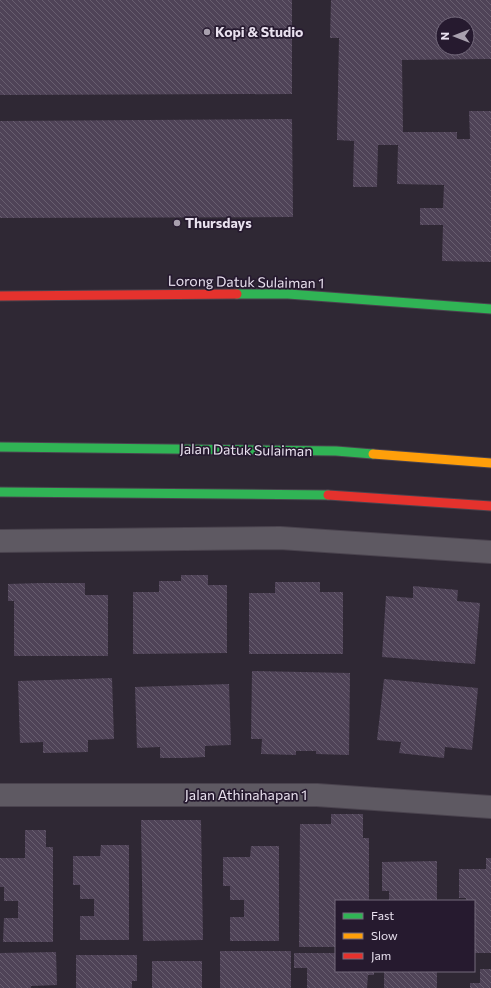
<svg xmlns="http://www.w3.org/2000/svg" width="491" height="988" viewBox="0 0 491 988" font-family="Commissioner,sans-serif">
<defs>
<pattern id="building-back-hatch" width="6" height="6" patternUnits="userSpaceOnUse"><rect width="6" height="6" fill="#4f4357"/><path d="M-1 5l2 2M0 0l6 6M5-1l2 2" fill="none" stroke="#685e6f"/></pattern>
</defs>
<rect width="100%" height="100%" fill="#2f2834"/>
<g fill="url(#building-back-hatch)" fill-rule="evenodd">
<polygon points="0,0 292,0 292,94 0,95"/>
<path d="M331,0H491V59L402,60L403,132H457V139H470L469,111H491V262L442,261L443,225H420V208H443L444,185L397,184L398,145H378L377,187H353L354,141L337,140L339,38H330ZM443,24H467V48H443Z"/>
<polygon points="292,119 293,217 0,218 0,121"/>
<polygon points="181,575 208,575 208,585 227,585 227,653 133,654 133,592 159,592 159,581 181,581"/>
<polygon points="275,582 320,582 320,592 343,592 343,654 249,654 249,593 275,593"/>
<polygon points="40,583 85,583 85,595 108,595 108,656 14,656 14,601 8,601 8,584"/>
<polygon points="413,586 458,590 457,601 480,603 475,664 382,657 386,596 413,598"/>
<polygon points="252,671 350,673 349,755 316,754 316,751 296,751 296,755 261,754 262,739 251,739"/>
<polygon points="112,678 114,739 88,740 88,752 43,753 43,742 20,743 18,681"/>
<polygon points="384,679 478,688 472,750 445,747 444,758 399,753 401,742 377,740"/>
<polygon points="229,684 231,745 205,746 205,757 183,758 160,758 160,747 137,748 135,687"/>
<polygon points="331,814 363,814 363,838 369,838 369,901 336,901 336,947 299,947 300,824 331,824"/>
<polygon points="141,820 201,820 203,940 143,941"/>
<polygon points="25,830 46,830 46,847 53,847 53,942 3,942 4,918 18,918 18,901 4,901 4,887 0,887 0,858 25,858"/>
<polygon points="101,845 129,845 129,940 80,940 80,916 94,916 94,899 80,899 80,885 73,885 73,856 100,856"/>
<polygon points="251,846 279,846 279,941 230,941 230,917 244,917 244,900 230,900 230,886 223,886 223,857 250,857"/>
<polygon points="486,858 491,858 491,953 474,953 474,901 466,901 466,898 459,898 459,869 486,869"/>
<polygon points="437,861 437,901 389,901 389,891 382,891 382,862"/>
<rect x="220" y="951" width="71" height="37"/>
<polygon points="56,952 57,985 31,986 31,988 0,988 0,953"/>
<polygon points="294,953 336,953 336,971 374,971 374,975 368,975 367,988 307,988 307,968 294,968"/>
<polygon points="76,955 137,955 137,981 132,981 132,988 76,988"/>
<rect x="152" y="961" width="50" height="27"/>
<polygon points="480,969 491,969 491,988 470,988 470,983 480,983"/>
<rect x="384" y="971" width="53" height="17"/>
</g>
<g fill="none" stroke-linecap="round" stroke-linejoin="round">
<g stroke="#4a434e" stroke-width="24">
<g id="street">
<polyline points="0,541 280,538 491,552"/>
<polyline points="0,795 317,795 491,807"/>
</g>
</g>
<g stroke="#4a434e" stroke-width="11">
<g id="fast">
<polyline points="237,294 288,294 491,309"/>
<polyline points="0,447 336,451 373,454"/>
<polyline points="0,492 328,495"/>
</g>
</g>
<g stroke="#4a434e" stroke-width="11">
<polyline id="slow" points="373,454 491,463"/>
</g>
<g stroke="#4a434e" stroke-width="11">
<g id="jam">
<polyline points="0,296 237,294"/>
<polyline points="328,495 491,506"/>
</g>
</g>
<use href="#street" stroke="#5e5962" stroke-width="22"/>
<use href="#fast" stroke="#30b455" stroke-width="9"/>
<use href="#slow" stroke="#ff9f0a" stroke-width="9"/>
<use href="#jam" stroke="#e5322d" stroke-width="9"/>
</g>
<g fill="#a8a0ae" stroke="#261a2f" stroke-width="1.5">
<circle cx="207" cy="32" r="4"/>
<circle cx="177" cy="223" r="4"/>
</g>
<g text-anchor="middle" stroke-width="3.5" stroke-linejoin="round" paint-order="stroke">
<g font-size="14" font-weight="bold" fill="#e9e1ef" stroke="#261a2f" text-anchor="start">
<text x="215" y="37">Kopi &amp; Studio</text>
<text x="185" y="228">Thursdays</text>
</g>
<g font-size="14" fill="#e9e1ef" stroke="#261a2f">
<text transform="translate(246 282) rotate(1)" y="5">Lorong Datuk Sulaiman 1</text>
<text transform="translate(246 450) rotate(1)" y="5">Jalan Datuk Sulaiman</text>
<text x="246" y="800">Jalan Athinahapan 1</text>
</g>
</g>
<rect x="335" y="900" width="140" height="72" fill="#261a2f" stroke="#746a7c"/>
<rect x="343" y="913" width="20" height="6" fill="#30b455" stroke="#746a7c"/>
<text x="371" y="920" font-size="12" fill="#e9e1ef">Fast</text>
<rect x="343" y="933" width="20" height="6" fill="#ff9f0a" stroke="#746a7c"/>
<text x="371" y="940" font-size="12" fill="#e9e1ef">Slow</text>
<rect x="343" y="953" width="20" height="6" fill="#e5322d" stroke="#746a7c"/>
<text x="371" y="960" font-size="12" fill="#e9e1ef">Jam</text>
<g transform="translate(455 36) rotate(270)"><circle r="19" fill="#261a2f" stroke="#746a7c"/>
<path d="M0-3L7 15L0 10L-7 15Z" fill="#a8a0ae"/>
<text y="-6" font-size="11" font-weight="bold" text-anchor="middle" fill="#e9e1ef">N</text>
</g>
</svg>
